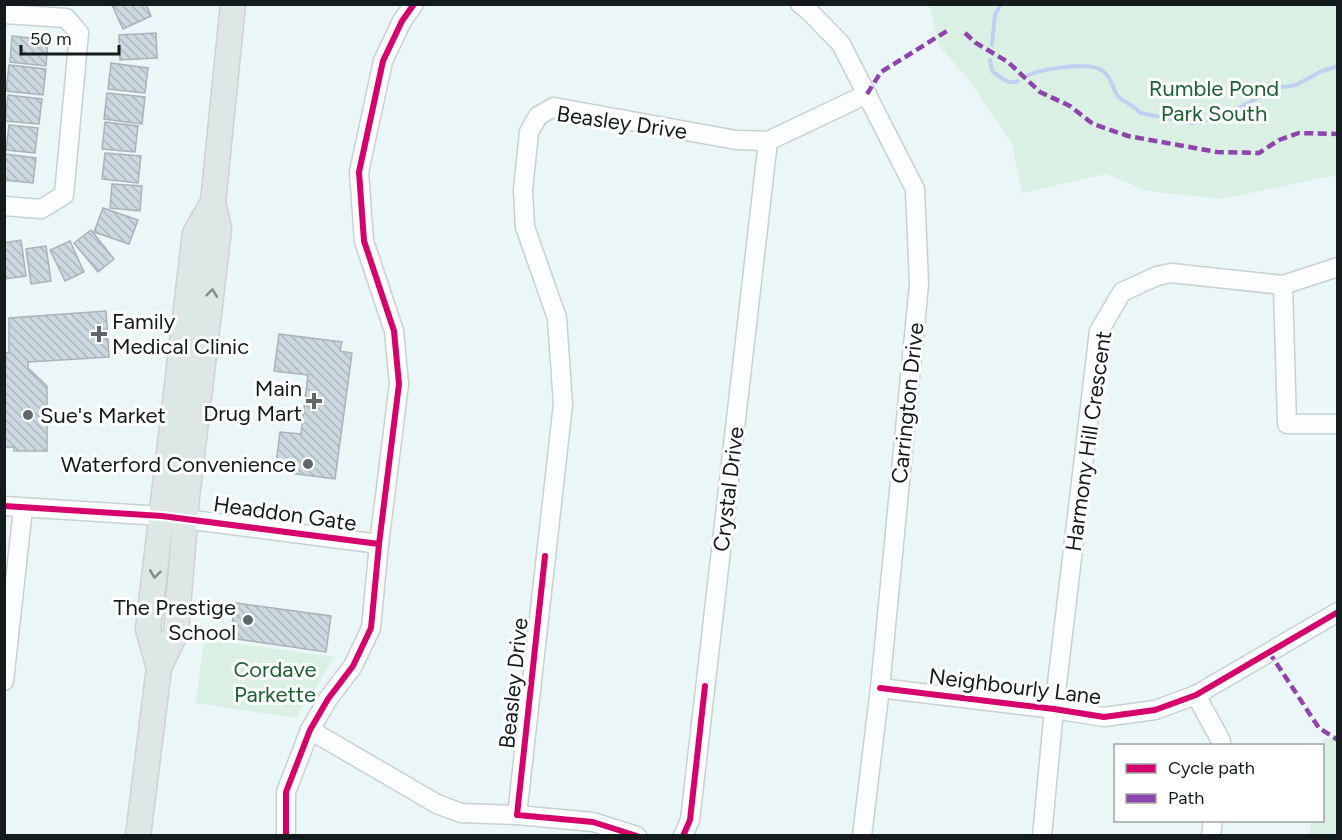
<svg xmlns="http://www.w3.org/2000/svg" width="1342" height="840" viewBox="0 0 1342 840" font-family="Figtree,sans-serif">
<defs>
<pattern id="building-back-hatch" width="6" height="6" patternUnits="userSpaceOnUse" patternTransform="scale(1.5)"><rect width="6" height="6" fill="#cbd8df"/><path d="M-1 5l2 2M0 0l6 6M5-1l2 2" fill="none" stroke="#adb9bf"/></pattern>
</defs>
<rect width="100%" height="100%" fill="#ebf6f8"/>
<g fill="#daf0e4">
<polygon points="929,5 1337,5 1337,175 1221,199 1148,191 1106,174 1022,193 1012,144 968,79 939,46"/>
<polygon points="204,639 335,657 296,718 196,703"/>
<polygon points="1337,735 1337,835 1309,835 1312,821 1322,820 1323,740"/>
</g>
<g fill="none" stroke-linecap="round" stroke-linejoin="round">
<g stroke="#c0d0f0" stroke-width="4">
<polyline points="992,45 995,15 1001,4"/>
<path d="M990,60L992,71C1000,77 1008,85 1018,81"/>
<path d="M1028,75C1044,69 1091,60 1104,72C1112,78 1112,89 1118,96C1125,104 1132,103 1140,113L1192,123L1220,118L1259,97H1264L1271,89L1296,85L1322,71L1338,66"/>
</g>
</g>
<g fill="url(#building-back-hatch)" stroke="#abb2b5" stroke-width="1.5">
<polygon points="146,4 151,16 123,29 112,5"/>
<polygon points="156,33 157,58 120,60 119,35"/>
<polygon points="12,36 48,40 46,66 10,62"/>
<polygon points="111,63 148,68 145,93 108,89"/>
<polygon points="9,65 46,69 43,95 6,91"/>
<polygon points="107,93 145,97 142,124 104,119"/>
<polygon points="8,95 42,99 39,124 5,121"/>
<polygon points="105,122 138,126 135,152 102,149"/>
<polygon points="9,125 38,128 35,153 6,150"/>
<polygon points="105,153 141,156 138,183 102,179"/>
<polygon points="4,154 36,158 33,183 4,180"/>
<polygon points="112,184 142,186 140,211 110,208"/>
<polygon points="103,208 138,220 129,244 94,232"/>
<polygon points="91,230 114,259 98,272 74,243"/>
<polygon points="21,240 26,276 5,279 4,243"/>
<polygon points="70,241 84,272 65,281 50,250"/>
<polygon points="46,246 51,281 31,284 26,249"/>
<polygon points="106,311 109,357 28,362 28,368 47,386 47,451 14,451 14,447 6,447 4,446 4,353 9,353 9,318"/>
<polygon points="279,334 342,342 340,351 352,353 335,479 275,471 280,432 301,434 308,375 274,371"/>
<polygon points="235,603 331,616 326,652 230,638"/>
</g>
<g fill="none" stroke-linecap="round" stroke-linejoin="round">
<g stroke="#c8d1d2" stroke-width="21">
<g id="minor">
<polyline points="800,4 809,11 841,44 915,189 919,284 880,688 862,836"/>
<polyline points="4,14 66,18 79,33 64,195 41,209 4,206"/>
<polyline points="1283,285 1287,424 1338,424"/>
<polyline points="4,506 162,516 379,544"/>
<polyline points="4,681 23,509"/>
<polyline points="880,688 1054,709 1104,717 1155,710 1196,695 1338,612"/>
<polyline points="1196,695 1221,741 1221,746"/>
<polyline points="310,730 437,804 461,813 517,815 593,822 637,836"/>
<polyline points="517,815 563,404 557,318 525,227 523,190 529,132 538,116 554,107 736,140 768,141 867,94"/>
<polyline points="286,836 286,792 310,730 328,699 353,666 371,628 379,544 399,384 394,331 364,241 359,172 383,61 402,21 414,4"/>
<polyline points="683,836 690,820 768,141"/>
<polyline points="1042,836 1054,709 1099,331 1122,292 1157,276 1171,273 1283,285 1338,267"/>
<polyline points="1211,836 1213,820"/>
</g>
</g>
<g stroke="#cdd3d4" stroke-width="27">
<g id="major">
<polyline points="159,668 148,629 195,233 213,202"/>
<polyline points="138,836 159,668 176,632 187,497 219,229 213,202 233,4"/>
</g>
</g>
<use href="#minor" stroke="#fcfefe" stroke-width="18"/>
<use href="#major" stroke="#dce7e6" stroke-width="24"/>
<g stroke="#8e44ad" stroke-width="4.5" stroke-dasharray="9 4.5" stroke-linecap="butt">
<polyline points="965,33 976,43 1008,62 1040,92 1070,106 1093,124 1128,136 1217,152 1259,153 1279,140 1299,133 1338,134"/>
<polyline points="867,94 881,72 950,29"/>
<polyline points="1269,652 1319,728 1338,740"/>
</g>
<g stroke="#fff" stroke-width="10">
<g id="cycleway">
<polyline points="4,506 162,516 379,544"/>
<polyline points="545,556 517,815 593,822 637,836"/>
<polyline points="880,688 1054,709 1104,717 1155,710 1196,695 1338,612"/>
<polyline points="286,836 286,792 310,730 328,699 353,666 371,628 379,544 399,384 394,331 364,241 359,172 383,61 402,21 414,4"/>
<polyline points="683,836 690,820 705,686"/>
</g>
</g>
<use href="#cycleway" stroke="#d6006c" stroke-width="6"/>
</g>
<defs><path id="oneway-chevron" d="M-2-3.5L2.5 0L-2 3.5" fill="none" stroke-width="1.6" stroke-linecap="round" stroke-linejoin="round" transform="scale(1.5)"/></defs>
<g stroke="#828b8b">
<use href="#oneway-chevron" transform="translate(212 293) rotate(-83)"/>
<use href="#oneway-chevron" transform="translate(155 574) rotate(97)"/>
</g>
<g fill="#5f6869" stroke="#fff" stroke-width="2">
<path d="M96 325h6v6h6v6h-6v6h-6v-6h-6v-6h6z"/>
<path d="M311 392h6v6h6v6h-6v6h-6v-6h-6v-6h6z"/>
<circle cx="28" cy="415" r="6"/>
<circle cx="308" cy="464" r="6"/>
<circle cx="248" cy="620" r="6"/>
</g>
<g text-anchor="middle" stroke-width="6" stroke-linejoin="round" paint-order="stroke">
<g font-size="22" fill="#1d6034" stroke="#fff">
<text x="1214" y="96">Rumble Pond<tspan x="1214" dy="25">Park South</tspan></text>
<text x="275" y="677">Cordave<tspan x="275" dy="25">Parkette</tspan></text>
</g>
<g font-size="22" fill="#141b1c" stroke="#fff">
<text transform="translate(622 122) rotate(8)" y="8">Beasley Drive</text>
<text transform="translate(907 403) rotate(-84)" y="8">Carrington Drive</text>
<text transform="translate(1088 441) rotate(-82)" y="8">Harmony Hill Crescent</text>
<text transform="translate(728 489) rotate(-83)" y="8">Crystal Drive</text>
<text transform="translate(285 513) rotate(8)" y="8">Headdon Gate</text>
<text transform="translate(513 683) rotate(-84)" y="8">Beasley Drive</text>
<text transform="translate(1015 686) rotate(7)" y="8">Neighbourly Lane</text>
</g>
<g font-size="22" fill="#141b1c" stroke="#fff" text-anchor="end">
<text x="112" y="329" text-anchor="start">Family<tspan x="112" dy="25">Medical Clinic</tspan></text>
<text x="302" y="396">Main<tspan x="302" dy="25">Drug Mart</tspan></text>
<text x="40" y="423" text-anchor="start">Sue's Market</text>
<text x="296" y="472">Waterford Convenience</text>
<text x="236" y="615">The Prestige<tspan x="236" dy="25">School</tspan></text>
</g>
</g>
<rect width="1342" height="840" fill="none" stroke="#141b1c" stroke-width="12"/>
<rect x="1114" y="744" width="210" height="78" fill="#ffffff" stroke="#a1a4a4" stroke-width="1.5"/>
<rect x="1126" y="764" width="30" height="9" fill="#d6006c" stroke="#a1a4a4" stroke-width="1.5"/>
<text x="1168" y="774" font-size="18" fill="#141b1c">Cycle path</text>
<rect x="1126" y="794" width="30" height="9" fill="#8e44ad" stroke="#a1a4a4" stroke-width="1.5"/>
<text x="1168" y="804" font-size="18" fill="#141b1c">Path</text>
<path d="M21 45v9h98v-9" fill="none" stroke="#141b1c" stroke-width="3"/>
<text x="30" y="45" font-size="18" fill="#141b1c" stroke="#ffffff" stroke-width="4.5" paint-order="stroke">50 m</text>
</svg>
